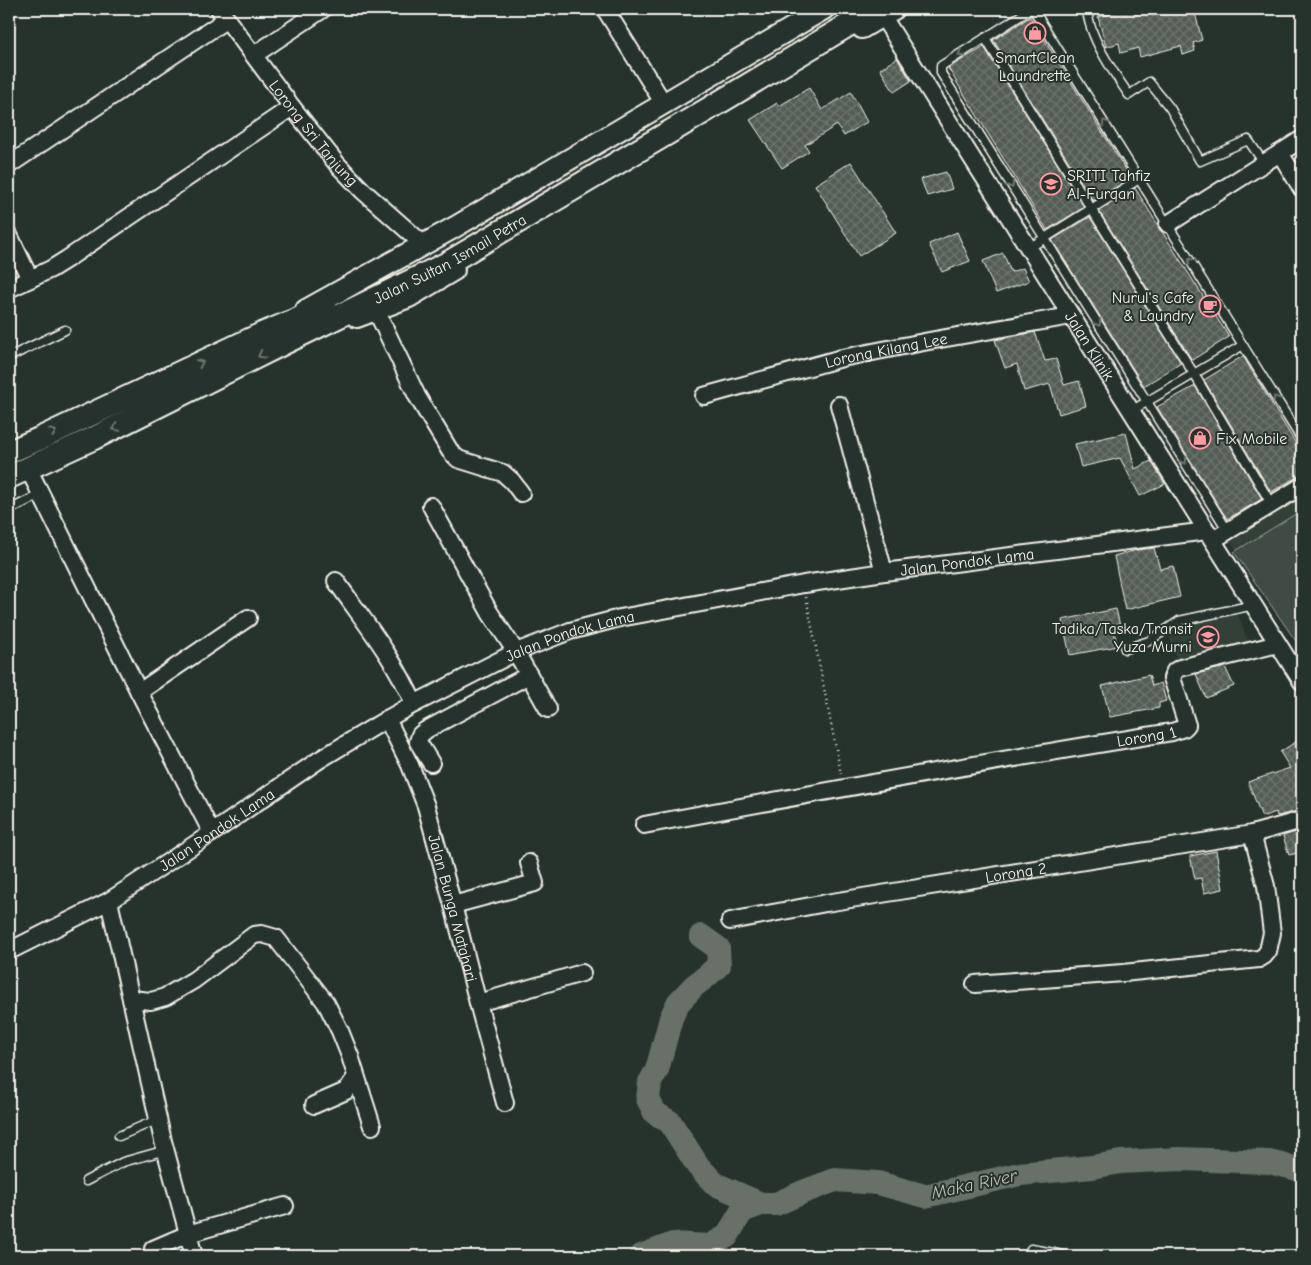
<svg xmlns="http://www.w3.org/2000/svg" width="1311" height="1265" viewBox="0 0 1311 1265" font-family="'Comic Neue',sans-serif">
<defs>
<pattern id="building-cross-hatch" width="8" height="8" patternUnits="userSpaceOnUse" patternTransform="scale(1.25)"><rect width="8" height="8" fill="#525c55"/><path d="M0 0l8 8M0 8l8-8" fill="none" stroke="#6c746d"/></pattern>
</defs>
<rect width="100%" height="100%" fill="#26332d"/>
<filter id="ink" filterUnits="userSpaceOnUse"><feTurbulence type="fractalNoise" baseFrequency=".02" numOctaves="2"/><feDisplacementMap in="SourceGraphic" scale="10" xChannelSelector="R" yChannelSelector="G"/><feConvolveMatrix kernelMatrix="1 2 1 2 8 2 1 2 1" color-interpolation-filters="sRGB"/></filter>
<g filter="url(#ink)">
<g fill="#333f39">
<polygon points="1302,494 1302,647 1228,537"/>
<polygon points="1236,609 1248,641 1179,666 1168,633"/>
</g>
<polygon fill="#414b45" stroke="#9a9e96" points="1302,510 1302,650 1234,552"/>
<g fill="none" stroke-linecap="round" stroke-linejoin="round">
<g stroke="#676f68" stroke-width="24">
<polyline points="701,936 718,948 719,965 707,976 694,986 678,1003 671,1018 657,1070 650,1082 648,1099 655,1113 670,1122 698,1166 715,1184 761,1204"/>
<polyline points="641,1256 673,1244 710,1246 727,1236 742,1211 761,1204 776,1204 803,1192 835,1180 878,1183 925,1196 1020,1174 1092,1167 1121,1162 1179,1159 1269,1162 1302,1170"/>
</g>
</g>
<g fill="url(#building-cross-hatch)" stroke="#f4f1e8">
<polygon points="1109,9 1194,9 1202,40 1193,43 1195,51 1183,55 1181,46 1140,57 1138,48 1121,53 1119,43 1106,47 1098,17 1111,14"/>
<polygon points="1030,17 1131,178 1093,201 994,41 993,40"/>
<polygon points="984,47 1084,207 1047,230 948,68"/>
<polygon points="897,58 911,81 894,92 880,69"/>
<polygon points="809,88 822,110 851,92 867,122 844,136 837,125 805,145 809,151 782,168 750,120 777,103 779,106"/>
<polygon points="851,162 896,233 859,256 815,185"/>
<polygon points="946,172 952,189 927,196 921,179"/>
<polygon points="1135,188 1158,225 1159,229 1163,233 1229,337 1192,360 1099,211"/>
<polygon points="1090,217 1181,363 1144,386 1052,240"/>
<polygon points="957,232 970,261 942,272 929,244"/>
<polygon points="1003,253 1011,272 1023,268 1029,281 996,293 983,261"/>
<polygon points="1035,332 1045,361 1056,359 1064,385 1079,381 1086,406 1059,414 1050,384 1024,391 1017,364 1005,368 995,340"/>
<polygon points="1243,356 1302,454 1302,474 1271,492 1204,380"/>
<polygon points="1195,386 1262,499 1227,519 1157,407"/>
<polygon points="1126,433 1135,469 1151,461 1165,484 1140,496 1120,458 1081,467 1075,444"/>
<polygon points="1154,548 1160,569 1173,566 1180,597 1125,610 1114,556 1137,550"/>
<polygon points="1116,609 1120,626 1113,628 1118,646 1070,655 1062,620"/>
<polygon points="1225,667 1234,686 1206,698 1196,674"/>
<polygon points="1149,675 1152,686 1161,683 1166,701 1159,703 1159,708 1110,717 1102,686"/>
<polygon points="1302,738 1302,810 1277,816 1276,812 1262,817 1248,782 1290,768 1280,752"/>
<polygon points="1302,830 1302,852 1289,855 1283,836"/>
<polygon points="1216,851 1223,889 1204,893 1201,878 1195,879 1190,856"/>
</g>
<g fill="none" stroke-linecap="round" stroke-linejoin="round">
<g stroke="#f4f1e8" stroke-width="11">
<g id="service">
<polyline points="1031,9 941,66 941,73 1228,531"/>
<polyline points="1033,9 1302,440"/>
<path d="M1087,9C1089,37 1113,72 1129,95L1149,82L1170,108L1200,161L1248,140L1264,163"/>
<polyline points="985,38 1194,374 1272,505"/>
<polyline points="1029,248 1139,179"/>
<polyline points="9,357 65,330"/>
<polyline points="1131,411 1243,345"/>
<polyline points="9,510 41,494"/>
<polyline points="1125,649 1149,641 1179,621 1254,605"/>
<polyline points="119,1136 159,1119"/>
<polyline points="86,1181 123,1162 166,1150"/>
<polyline points="1031,1249 1054,1253 1065,1256"/>
</g>
</g>
<g stroke="#f4f1e8" stroke-width="20">
<g id="minor">
<path id="s1" d="M219,9L292,107L337,164L363,191L424,245"/>
<polyline points="605,9 664,104"/>
<path id="s2" d="M878,9L1302,682"/>
<polyline points="254,55 323,9"/>
<polyline points="1280,153 1302,189"/>
<polyline points="9,165 227,19"/>
<polyline points="1168,224 1302,139"/>
<polyline points="9,235 30,279"/>
<polyline points="9,289 51,269 67,259 292,107"/>
<polyline points="376,310 417,396 450,451 458,459 503,473 512,481 521,493"/>
<path id="s3" d="M704,396L842,358L929,341L1071,316"/>
<polyline points="839,405 884,572"/>
<polyline points="28,468 139,692 212,833"/>
<polyline points="431,506 490,613 516,652 548,709"/>
<polyline points="1213,540 1302,486"/>
<path d="M336,581C363,620 395,659 414,704"/>
<polyline points="139,692 248,618"/>
<path id="s4" d="M387,719L410,765L426,806L453,905L478,1003L505,1103"/>
<polyline points="431,763 418,742 420,735 426,730 529,675"/>
<path id="s5" d="M644,825C820,792 996,760 1172,732L1184,728L1187,725L1172,678L1175,671L1180,668L1278,644"/>
<polyline points="109,901 163,1141 194,1256"/>
<polyline points="453,905 535,883 529,863"/>
<path id="s6" d="M730,921L826,903L1252,834L1302,820"/>
<path id="s7" d="M9,951L109,901L212,833L319,760L387,719L414,704L516,652L570,631L620,618L804,584L884,572L1207,531"/>
<polyline points="975,984 1123,973 1259,959 1264,956 1268,951 1272,933 1266,886 1252,834"/>
<polyline points="131,999 151,1001 165,997 194,980 254,935 262,934 276,938 326,1003 340,1031 350,1056 372,1126"/>
<polyline points="478,1003 582,973"/>
<polyline points="314,1105 346,1091 356,1077"/>
<polyline points="153,1249 188,1234 285,1206"/>
</g>
</g>
<g stroke="#f4f1e8" stroke-width="24">
<g id="tertiary">
<polyline points="862,28 894,9"/>
<polyline points="306,310 455,227 824,9"/>
<polyline points="357,317 409,297 454,270"/>
</g>
</g>
<g stroke="#f4f1e8" stroke-width="26">
<g id="secondary">
<polyline points="9,452 39,439 262,334 325,308"/>
<path id="s8" d="M9,477L94,438L284,343L446,264L690,120L875,9"/>
</g>
</g>
<polyline stroke="#f4f1e8" stroke-width="2.5" stroke-dasharray="1 4" stroke-linecap="butt" points="806,597 841,774"/>
<use href="#service" stroke="#26332d" stroke-width="8"/>
<use href="#minor" stroke="#26332d" stroke-width="16"/>
<use href="#tertiary" stroke="#26332d" stroke-width="20"/>
<use href="#secondary" stroke="#26332d" stroke-width="22"/>
</g>
<defs><path id="oneway-chevron" d="M-2-3.5L2.5 0L-2 3.5" fill="none" stroke-width="1.6" stroke-linecap="round" stroke-linejoin="round" transform="scale(1.25)"/></defs>
<g stroke="#6e766e">
<use href="#oneway-chevron" transform="translate(961 54) rotate(147)"/>
<use href="#oneway-chevron" transform="translate(1105 123) rotate(-122)"/>
<use href="#oneway-chevron" transform="translate(1011 185) rotate(58)"/>
<use href="#oneway-chevron" transform="translate(1191 261) rotate(-122)"/>
<use href="#oneway-chevron" transform="translate(1098 323) rotate(58)"/>
<use href="#oneway-chevron" transform="translate(261 355) rotate(153)"/>
<use href="#oneway-chevron" transform="translate(200 363) rotate(-25)"/>
<use href="#oneway-chevron" transform="translate(1276 399) rotate(-122)"/>
<use href="#oneway-chevron" transform="translate(116 428) rotate(153)"/>
<use href="#oneway-chevron" transform="translate(53 432) rotate(-25)"/>
<use href="#oneway-chevron" transform="translate(1184 461) rotate(58)"/>
</g>
</g>
<defs>
<g id="shop-ring" transform="scale(1.125)"><circle r="9.5" fill="#26332d" stroke="#ff9aa2" stroke-width="1.5"/><path d="M-5-2.5h2.3a2.7 3.5 0 0 1 5.4 0H5L5.5 6h-11ZM-1.5-2.5h3a1.5 2.3 0 0 0-3 0Z" fill="#ff9aa2"/></g>
<g id="school-ring" transform="scale(1.125)"><circle r="9.5" fill="#26332d" stroke="#ff9aa2" stroke-width="1.5"/><path d="M0-5L7-2L0 1L-7-2ZM-4 1L0 2.5L4 1V4Q0 6-4 4Z" fill="#ff9aa2"/></g>
<g id="cafe-ring" transform="scale(1.125)"><circle r="9.5" fill="#26332d" stroke="#ff9aa2" stroke-width="1.5"/><path d="M-5.5-4.5H6V0H3Q3 3.5 0 3.5H-2.5Q-5.5 3.5-5.5 0ZM3-3.2v2h1.7v-2ZM-6 4.5H4V6H-6Z" fill="#ff9aa2"/></g>
</defs>
<g fill-rule="evenodd">
<use href="#shop-ring" x="1035" y="33"/>
<use href="#school-ring" x="1051" y="184"/>
<use href="#cafe-ring" x="1210" y="306"/>
<use href="#shop-ring" x="1200" y="438"/>
<use href="#school-ring" x="1208" y="637"/>
</g>
<g text-anchor="middle" stroke-width="4" stroke-linejoin="round" paint-order="stroke">
<g font-size="16" fill="#f4f1e8" stroke="#26332d" text-anchor="start">
<text x="1035" y="63" text-anchor="middle">SmartClean<tspan x="1035" dy="18">Laundrette</tspan></text>
<text x="1067" y="181">SRITI Tahfiz<tspan x="1067" dy="18">Al-Furqan</tspan></text>
<text x="1194" y="303" text-anchor="end">Nurul's Cafe<tspan x="1194" dy="18">&amp; Laundry</tspan></text>
<text x="1216" y="444">Fix Mobile</text>
<text x="1192" y="634" text-anchor="end">Tadika/Taska/Transit<tspan x="1192" dy="18">Yuza Murni</tspan></text>
</g>
<g font-size="16" fill="#f4f1e8" stroke="#26332d">
<text dy="6" stroke="none"><textPath href="#s1" startOffset="156">Lorong Sri Tanjung</textPath></text>
<text dy="6" stroke="none"><textPath href="#s8" startOffset="492">Jalan Sultan Ismail Petra</textPath></text>
<text dy="6" stroke="none"><textPath href="#s2" startOffset="398">Jalan Klinik</textPath></text>
<text dy="6" stroke="none"><textPath href="#s3" startOffset="188">Lorong Kilang Lee</textPath></text>
<text dy="6" stroke="none"><textPath href="#s7" startOffset="1051">Jalan Pondok Lama</textPath></text>
<text dy="6" stroke="none"><textPath href="#s7" startOffset="646">Jalan Pondok Lama</textPath></text>
<text dy="6" stroke="none"><textPath href="#s5" startOffset="510">Lorong 1</textPath></text>
<text dy="6" stroke="none"><textPath href="#s7" startOffset="241">Jalan Pondok Lama</textPath></text>
<text dy="6" stroke="none"><textPath href="#s6" startOffset="290">Lorong 2</textPath></text>
<text dy="6" stroke="none"><textPath href="#s4" startOffset="201">Jalan Bunga Matahari</textPath></text>
</g>
<g font-size="18" font-style="italic" fill="#bcbdb5" stroke="#26332d">
<text transform="translate(974 1184) rotate(-12)" y="6">Maka River</text>
</g>
</g>
<rect width="1311" height="1265" fill="none" stroke="#26332d" stroke-width="30"/>
<rect x="15" y="15" width="1281" height="1235" fill="none" stroke="#f4f1e8" stroke-width="2" filter="url(#ink)"/>
</svg>
